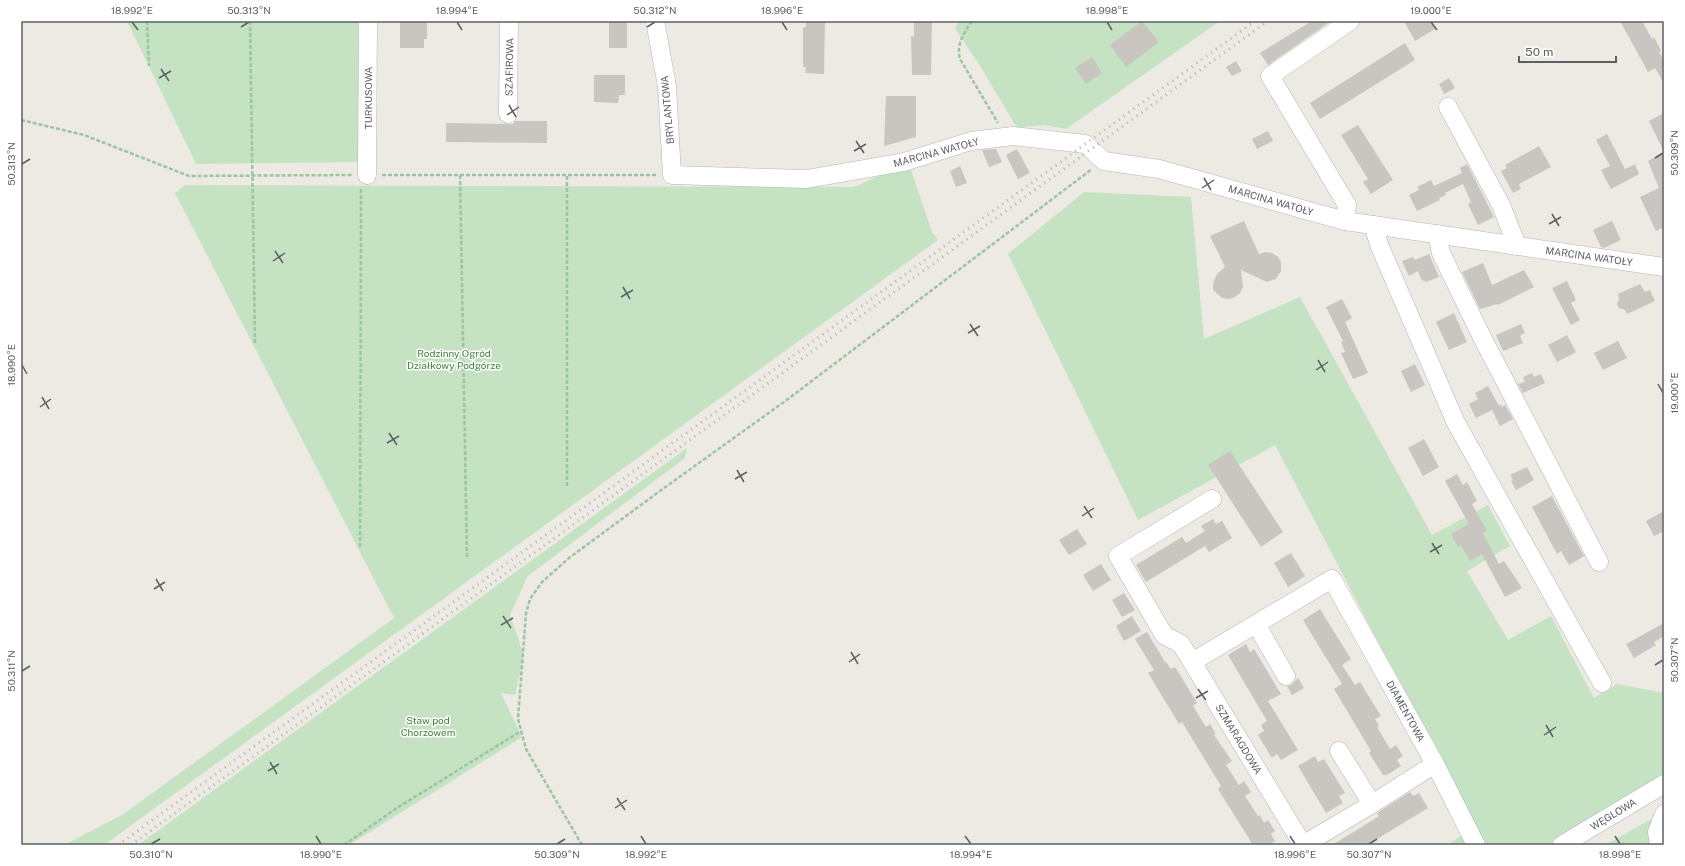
<svg xmlns="http://www.w3.org/2000/svg" width="1685" height="866" viewBox="0 0 1685 866" font-family="'Public Sans',sans-serif">
<rect width="100%" height="100%" fill="#edeae4"/>
<g fill="#c5e3c2">
<polygon points="127,21 358,21 362,162 196,164"/>
<polygon points="959,21 1220,21 1066,129 1043,125 1017,128 980,66 955,28"/>
<polygon points="911,170 932,232 938,240 104,845 64,845 122,815 394,618 175,193 185,185 854,187 885,173"/>
<polygon points="1084,192 1191,197 1204,339 1300,297 1432,535 1488,505 1510,546 1467,571 1508,640 1551,616 1594,698 1617,684 1664,693 1664,777 1556,845 1447,845 1475,827 1275,445 1138,520 1008,254"/>
<polygon points="687,448 685,458 528,576 510,615 524,655 515,695 501,693 522,737 349,845 138,845"/>
<polygon points="1664,812 1664,845 1605,845"/>
</g>
<g fill="#c9c5c0">
<polygon points="400,21 427,21 427,39 424,39 424,48 400,48"/>
<polygon points="806,21 825,21 824,74 805,73 806,67 803,67 803,27 806,27"/>
<polygon points="914,21 932,21 931,75 912,75 911,36 914,37"/>
<polygon points="1142,21 1159,42 1126,67 1110,45"/>
<polygon points="1312,21 1331,21 1268,65 1260,53"/>
<polygon points="1404,21 1431,21 1435,29 1415,41"/>
<polygon points="1620,21 1642,21 1652,39 1654,37 1661,51 1659,52 1664,60 1664,83 1655,68 1648,72"/>
<rect x="609" y="22" width="18" height="26"/>
<polygon points="1405,43 1415,60 1320,119 1310,103"/>
<polygon points="1092,57 1102,73 1086,84 1075,68"/>
<polygon points="1236,61 1242,71 1232,76 1226,67"/>
<polygon points="594,75 625,75 625,95 619,95 618,103 594,102"/>
<polygon points="1449,78 1455,88 1444,94 1439,84"/>
<polygon points="886,96 916,96 916,137 884,146"/>
<polygon points="1664,113 1664,152 1649,121"/>
<polygon points="515,121 547,121 547,143 446,142 446,123 508,124 513,124"/>
<polygon points="1358,125 1393,180 1371,194 1363,182 1368,179 1341,135"/>
<polygon points="1268,131 1273,141 1257,149 1252,139"/>
<polygon points="1607,134 1625,169 1635,164 1639,174 1611,189 1601,170 1610,166 1596,140"/>
<polygon points="1539,146 1551,167 1519,184 1521,189 1513,193 1501,171 1507,168 1505,165"/>
<polygon points="996,149 1002,162 989,167 982,150"/>
<polygon points="1017,149 1030,173 1018,179 1006,155"/>
<polygon points="1664,152 1664,227 1656,231 1640,197 1659,188 1648,161"/>
<polygon points="1467,164 1494,217 1478,225 1468,204 1471,202 1463,184 1445,193 1446,195 1439,198 1440,200 1417,211 1409,195 1419,190 1417,187 1431,180 1434,186 1462,173 1460,168"/>
<polygon points="960,166 967,183 956,187 950,171"/>
<polygon points="1244,221 1259,254 1266,252 1272,253 1278,257 1281,262 1281,271 1276,279 1267,282 1241,270 1243,287 1240,293 1235,297 1229,299 1222,298 1213,290 1213,283 1217,274 1225,267 1210,236"/>
<polygon points="1612,221 1621,240 1604,248 1601,247 1593,230"/>
<polygon points="1429,254 1439,277 1426,282 1421,279 1418,271 1409,276 1402,261 1413,257 1415,260"/>
<polygon points="1483,263 1492,285 1524,270 1534,287 1498,305 1497,304 1480,309 1462,272"/>
<polygon points="1567,281 1576,300 1571,303 1580,320 1571,325 1552,288"/>
<polygon points="1640,284 1645,292 1650,290 1655,301 1627,314 1625,310 1619,308 1617,304 1619,299 1618,294"/>
<polygon points="1342,299 1352,318 1345,322 1368,373 1353,379 1341,353 1345,352 1341,342 1343,341 1326,307"/>
<polygon points="1454,313 1467,342 1449,350 1436,322"/>
<polygon points="1521,324 1525,333 1520,336 1523,343 1503,351 1496,335"/>
<polygon points="1567,335 1576,352 1557,362 1548,345"/>
<polygon points="1618,341 1627,358 1603,370 1594,353"/>
<polygon points="1415,364 1425,385 1411,392 1401,371"/>
<polygon points="1532,373 1534,377 1541,374 1545,383 1523,393 1518,384 1525,382 1523,377"/>
<polygon points="1488,386 1499,406 1501,404 1502,407 1505,405 1513,419 1500,426 1492,410 1476,418 1469,404 1478,399 1475,393"/>
<polygon points="1424,439 1439,467 1423,476 1408,448"/>
<polygon points="1230,451 1283,532 1261,547 1208,465"/>
<polygon points="1527,467 1534,480 1516,490 1511,481 1513,480 1510,475"/>
<polygon points="1457,474 1463,485 1467,482 1477,501 1472,504 1487,531 1483,533 1499,564 1504,561 1522,588 1505,597 1482,554 1470,561 1461,545 1458,547 1451,534 1469,524 1445,481"/>
<polygon points="1552,496 1584,556 1569,565 1561,551 1557,554 1532,507"/>
<polygon points="1664,511 1664,531 1654,536 1646,521"/>
<polygon points="1213,519 1216,524 1222,521 1232,538 1209,552 1205,546 1146,582 1136,565 1182,537 1186,543 1205,531 1201,526"/>
<polygon points="1077,529 1087,544 1069,555 1059,540"/>
<polygon points="1291,553 1305,576 1288,587 1274,563"/>
<polygon points="1101,564 1111,580 1093,591 1083,575"/>
<polygon points="1124,593 1135,610 1122,617 1112,600"/>
<polygon points="1320,609 1351,659 1342,665 1355,685 1360,682 1381,716 1375,719 1379,726 1377,727 1390,749 1396,745 1403,756 1397,760 1401,766 1387,775 1383,775 1369,753 1371,751 1334,689 1342,684 1303,620"/>
<polygon points="1132,616 1141,631 1124,641 1116,626"/>
<polygon points="1664,623 1664,636 1654,642 1656,645 1634,658 1626,644"/>
<polygon points="1147,632 1165,662 1166,662 1171,669 1175,667 1182,678 1197,703 1193,706 1206,727 1210,724 1216,734 1214,735 1232,761 1226,765 1239,785 1244,781 1251,792 1245,796 1258,816 1260,815 1264,823 1268,820 1275,831 1271,834 1275,841 1269,845 1253,845 1218,789 1221,786 1182,722 1179,724 1148,673 1154,670 1135,639"/>
<polygon points="1246,644 1250,652 1254,649 1281,694 1268,701 1298,750 1281,760 1277,754 1272,758 1258,735 1264,731 1261,725 1267,721 1228,655"/>
<polygon points="1298,678 1304,688 1292,695 1287,686 1292,685"/>
<polygon points="1315,756 1318,762 1324,759 1345,793 1339,796 1343,803 1326,813 1298,766"/>
<polygon points="1410,792 1413,796 1419,793 1428,808 1367,845 1332,845 1373,820 1379,816 1377,813"/>
</g>
<g fill="none" stroke-linecap="round" stroke-linejoin="round">
<g stroke="#b1b5b8" stroke-width="19">
<g id="minor">
<polyline points="655,21 667,86 672,175 807,179 904,162 971,141 1013,136 1085,144 1104,161 1159,169 1345,221 1664,267"/>
<polyline points="1448,107 1501,205 1517,246"/>
<polyline points="508,114 509,21"/>
<polyline points="367,175 368,21"/>
<polyline points="1345,221 1347,205 1270,76 1350,21"/>
<polyline points="1373,225 1380,247 1456,423 1602,683"/>
<polyline points="1437,234 1441,253 1483,339 1599,562"/>
<polyline points="1212,499 1118,556 1164,635 1181,644 1303,845 1372,804 1435,764"/>
<polyline points="1256,624 1286,676"/>
<polyline points="1192,662 1332,579 1435,764 1476,845"/>
<polyline points="1339,751 1372,804"/>
<polyline points="1562,845 1664,784"/>
<polyline points="1659,845 1657,832 1664,814"/>
</g>
</g>
<g stroke="#9cc4a4" stroke-width="2.5" stroke-dasharray="4 2" stroke-linecap="butt">
<polyline points="147,21 149,66"/>
<polyline points="250,21 255,343"/>
<path d="M972,21C964,33 956,44 960,59L998,123"/>
<polyline points="21,120 84,135 189,176 353,175"/>
<polyline points="382,175 657,175"/>
<polyline points="460,175 467,557"/>
<polyline points="567,486 567,175"/>
<polyline points="360,547 361,188"/>
<polyline points="344,845 397,808 521,731"/>
<polyline points="582,845 526,749 518,719 526,613 530,599 542,582 569,558 664,488 784,402 1092,169"/>
</g>
<use href="#minor" stroke="#fff" stroke-width="18"/>
<g stroke="#b2b3b3" stroke-width="3" stroke-dasharray="1 5" stroke-linecap="butt">
<polyline points="118,845 1255,21"/>
<polyline points="131,845 1268,21"/>
</g>
</g>
<path fill="none" stroke="#5c6063" stroke-width="1.5" d="M132,22L138,30M457,22L462,30M782,22L787,30M1107,22L1112,30M1431,22L1437,30M241,27L249,22M647,27L655,22M161,69L169,81M159,78L171,71M509,105L516,117M507,115L519,107M856,141L864,153M854,151L866,144M1655,158L1663,153M22,164L30,159M1204,178L1211,190M1202,188L1214,180M1552,214L1559,226M1549,224L1561,217M275,251L283,263M273,261L285,253M623,287L630,299M621,297L633,290M970,324L978,336M968,333L980,326M1318,360L1325,372M22,365L27,374M1316,370L1328,362M1658,384L1663,393M42,397L49,409M40,407L51,399M389,433L397,445M387,443L399,436M737,470L744,482M735,479L747,472M1084,506L1092,518M1082,516L1094,508M1432,543L1439,554M1430,552L1442,545M156,579L163,591M154,589L165,582M503,616L511,628M501,625L513,618M851,652L858,664M849,662L860,654M1655,665L1663,660M22,671L30,666M1198,689L1206,700M1196,698L1208,691M1546,725L1553,737M1544,735L1556,727M270,762L277,774M268,771L279,764M617,798L625,810M615,808L627,800M316,836L321,844M641,836L646,844M965,836L971,844M1290,836L1295,844M1615,836L1620,844M151,844L160,839M557,844L565,839M1369,844L1377,839"/>
<g text-anchor="middle" stroke-width="3" stroke-linejoin="round" paint-order="stroke">
<g font-size="10" fill="#5c6063" stroke="#fff">
<text transform="translate(509 67) rotate(-89)" y="4">SZAFIROWA</text>
<text transform="translate(368 98) rotate(-90)" y="4">TURKUSOWA</text>
<text transform="translate(667 110) rotate(-95)" y="4">BRYLANTOWA</text>
<text transform="translate(936 152) rotate(-15)" y="4">MARCINA WATOŁY</text>
<text transform="translate(1271 200) rotate(16)" y="4">MARCINA WATOŁY</text>
<text transform="translate(1589 256) rotate(8)" y="4">MARCINA WATOŁY</text>
<text transform="translate(1406 711) rotate(61)" y="4">DIAMENTOWA</text>
<text transform="translate(1239 739) rotate(59)" y="4">SZMARAGDOWA</text>
<text transform="translate(1613 814) rotate(-31)" y="4">WĘGLOWA</text>
</g>
<g font-size="10" fill="#3e833b" stroke="#fff">
<text x="454" y="357">Rodzinny Ogród<tspan x="454" dy="12">Działkowy Podgórze</tspan></text>
<text x="428" y="724">Staw pod<tspan x="428" dy="12">Chorzowem</tspan></text>
</g>
</g>
<rect width="1685" height="866" fill="none" stroke="#ffffff" stroke-width="44"/>
<path d="M1519 56v6h97v-6" fill="none" stroke="#5c6063" stroke-width="2"/>
<text x="1525" y="56" font-size="12" fill="#5c6063" stroke="#ffffff" stroke-width="3" paint-order="stroke">50 m</text>
<rect x="22" y="22" width="1641" height="822" fill="none" stroke="#5c6063" stroke-width="1.5"/>
<g font-size="10" text-anchor="middle" fill="#5c6063">
<text x="132" y="14">18.992°E</text>
<text x="249" y="14">50.313°N</text>
<text x="457" y="14">18.994°E</text>
<text x="655" y="14">50.312°N</text>
<text x="782" y="14">18.996°E</text>
<text x="1107" y="14">18.998°E</text>
<text x="1431" y="14">19.000°E</text>
<text transform="translate(1674 153) rotate(-90)" y="4">50.309°N</text>
<text transform="translate(11 164) rotate(-90)" y="4">50.313°N</text>
<text transform="translate(11 365) rotate(-90)" y="4">18.990°E</text>
<text transform="translate(1674 393) rotate(-90)" y="4">19.000°E</text>
<text transform="translate(1674 660) rotate(-90)" y="4">50.307°N</text>
<text transform="translate(11 671) rotate(-90)" y="4">50.311°N</text>
<text x="151" y="858">50.310°N</text>
<text x="321" y="858">18.990°E</text>
<text x="557" y="858">50.309°N</text>
<text x="646" y="858">18.992°E</text>
<text x="971" y="858">18.994°E</text>
<text x="1295" y="858">18.996°E</text>
<text x="1369" y="858">50.307°N</text>
<text x="1620" y="858">18.998°E</text>
</g>
</svg>
